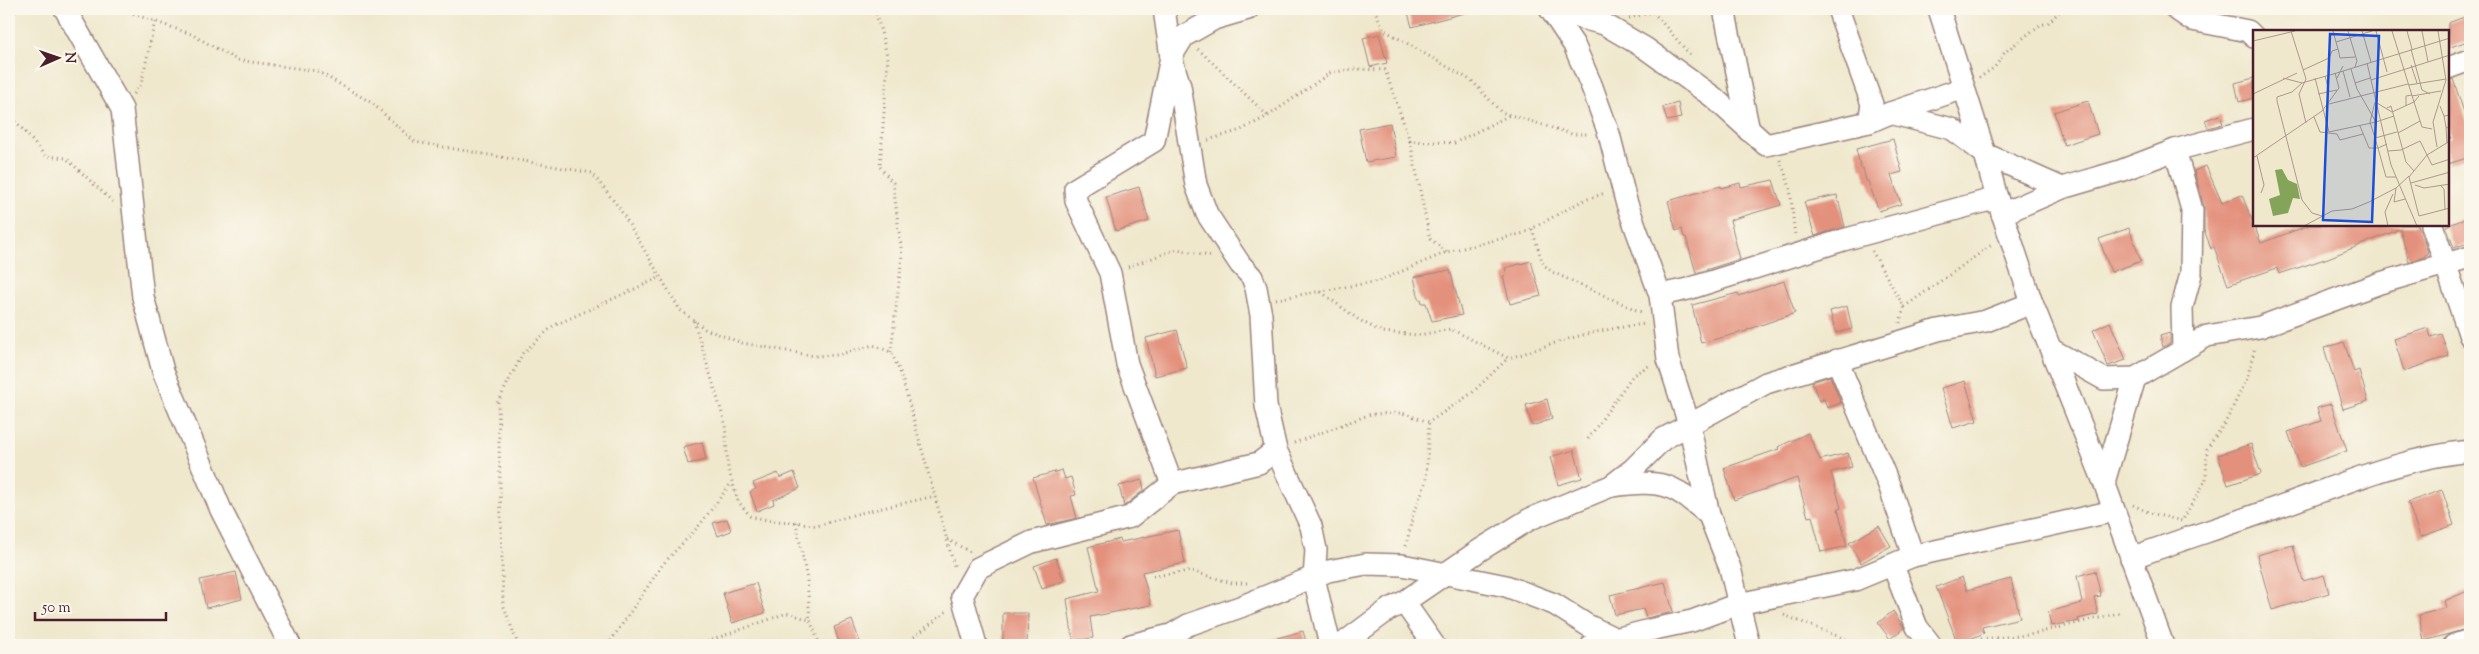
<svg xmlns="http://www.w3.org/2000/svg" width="2479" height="654" viewBox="0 0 2479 654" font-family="'Sorts Mill Goudy',serif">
<rect width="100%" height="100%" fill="#fbf7ec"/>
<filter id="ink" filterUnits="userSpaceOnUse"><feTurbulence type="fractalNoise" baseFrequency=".02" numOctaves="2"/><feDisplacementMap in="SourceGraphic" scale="10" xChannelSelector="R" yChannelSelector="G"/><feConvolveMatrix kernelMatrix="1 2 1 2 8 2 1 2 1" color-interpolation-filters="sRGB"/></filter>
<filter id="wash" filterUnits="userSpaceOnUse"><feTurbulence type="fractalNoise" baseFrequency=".0096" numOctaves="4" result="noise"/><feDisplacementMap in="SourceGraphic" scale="20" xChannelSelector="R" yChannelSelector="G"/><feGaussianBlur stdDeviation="1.12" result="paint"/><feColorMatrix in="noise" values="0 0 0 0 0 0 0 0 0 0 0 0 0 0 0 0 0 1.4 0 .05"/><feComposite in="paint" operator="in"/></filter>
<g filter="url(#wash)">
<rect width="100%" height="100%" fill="#efe8cd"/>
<g id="blocks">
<g fill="#e3907b">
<polygon points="1407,9 1464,9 1464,13 1412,27"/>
<polygon points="2470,15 2470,40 2448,48 2448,23"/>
<polygon points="1379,34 1387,63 1370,67 1363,38"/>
<polygon points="2254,78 2254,98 2239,102 2235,83"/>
<polygon points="2453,79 2470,130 2470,157 2448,164 2448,139 2451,138 2448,127 2448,80"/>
<polygon points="2088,101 2098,134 2064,145 2054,112"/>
<polygon points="1678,103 1681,118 1667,121 1663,107"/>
<polygon points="2220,115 2223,124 2208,128 2205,120"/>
<polygon points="1390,123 1396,157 1366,162 1359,129"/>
<polygon points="1893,139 1902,172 1891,175 1901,204 1879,211 1868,181 1866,181 1863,168 1861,169 1856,149"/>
<polygon points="2206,166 2222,203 2242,195 2261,243 2310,225 2418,225 2428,252 2424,257 2409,262 2400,229 2328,258 2279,274 2277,268 2228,285 2214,247 2211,248 2204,230 2204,207 2194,171"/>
<polygon points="1773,180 1781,205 1730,220 1740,259 1696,273 1686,237 1684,237 1682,229 1676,231 1668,201 1721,186 1721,188 1740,183 1741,187"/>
<polygon points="1139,187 1149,221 1116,231 1106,197"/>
<polygon points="1837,195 1845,227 1815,236 1804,202"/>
<polygon points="2470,217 2470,242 2454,248 2446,226"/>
<polygon points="2129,228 2141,261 2111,272 2099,239"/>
<polygon points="1531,261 1541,296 1510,304 1503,276 1507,275 1505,268"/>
<polygon points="1450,270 1462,315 1432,321 1426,303 1422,303 1421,299 1419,300 1414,277"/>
<polygon points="1784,281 1795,313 1747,330 1747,331 1701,343 1692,305 1738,293 1739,296"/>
<polygon points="1847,306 1852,329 1836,333 1830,311"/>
<polygon points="2110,322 2126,360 2108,366 2093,330"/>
<polygon points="2428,328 2431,337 2441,334 2449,356 2404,371 2394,339"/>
<polygon points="1177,330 1187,368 1155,376 1146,338"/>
<polygon points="2170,333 2170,343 2163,347 2160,336"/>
<polygon points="2344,342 2354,372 2359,370 2368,401 2343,409 2324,348"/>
<polygon points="1830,376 1841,403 1827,408 1824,399 1819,401 1812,382"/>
<polygon points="1965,381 1977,421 1953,428 1941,388"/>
<polygon points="1547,399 1552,419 1532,426 1526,405"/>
<polygon points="2331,404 2347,451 2300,467 2288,432 2321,421 2317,408"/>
<polygon points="1808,433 1820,460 1848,453 1852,467 1831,472 1841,508 1838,509 1847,546 1821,552 1812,516 1808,517 1797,478 1734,500 1724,468 1779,449 1778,447"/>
<polygon points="702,442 706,460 688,464 683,447"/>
<polygon points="2251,444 2261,474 2228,485 2218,455"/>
<polygon points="1574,450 1582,478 1558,485 1550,457"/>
<polygon points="1062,470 1065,479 1071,477 1076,495 1071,496 1077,518 1047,525 1033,478"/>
<polygon points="794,472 800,488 773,500 774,504 757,511 750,492 756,489 753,483 778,473 780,478"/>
<polygon points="1142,480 1144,490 1124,506 1119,486"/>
<polygon points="2442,490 2454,525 2420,537 2408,502"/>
<polygon points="727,519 731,531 718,536 713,523"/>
<polygon points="1879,526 1891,546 1861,563 1849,543"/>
<polygon points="1178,530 1185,563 1142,572 1151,605 1090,617 1093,638 1073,641 1067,599 1099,591 1088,547 1120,539 1121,542"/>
<polygon points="2293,545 2303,581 2324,575 2329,593 2272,610 2257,555"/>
<polygon points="1056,558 1064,581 1042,589 1034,566"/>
<polygon points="2095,571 2101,596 2094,597 2098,614 2078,619 2079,621 2051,626 2048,612 2082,603 2077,576"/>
<polygon points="236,572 242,599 206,608 200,580"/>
<polygon points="1962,577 1967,590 2011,579 2020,618 1982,627 1984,633 1958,644 1936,587"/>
<polygon points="1665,582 1673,612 1646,618 1643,609 1615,615 1610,595"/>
<polygon points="756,583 765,613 732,623 723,593"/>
<polygon points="2470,590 2470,628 2424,641 2419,615 2446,608 2444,601"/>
<polygon points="1893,611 1904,628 1890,639 1878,623"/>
<polygon points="1003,613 1028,613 1027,645 1003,645"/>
<polygon points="852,620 861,645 840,645 834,627"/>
<polygon points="1303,631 1307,645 1266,645 1266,641"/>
</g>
</g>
</g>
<g filter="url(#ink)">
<use href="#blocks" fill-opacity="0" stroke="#9c847c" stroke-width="1"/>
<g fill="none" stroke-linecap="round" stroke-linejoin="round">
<g stroke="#9c847c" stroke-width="24">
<g id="minor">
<polyline points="65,9 122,109 143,297 163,371 221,510 290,645"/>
<polyline points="1164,9 1171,57 1154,141 1075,189 1076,201 1110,273 1127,364 1172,484"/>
<polyline points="1248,9 1214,19 1184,36 1171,57 1180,86 1196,185 1207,214 1240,264 1252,277 1256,288 1261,315 1266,406 1276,450 1311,526 1316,550 1314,578 1330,645"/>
<polyline points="1550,9 1574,45 1592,87 1609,134 1626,201 1660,295 1668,359 1689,424 1709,515 1730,568 1749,645"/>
<polyline points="1724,9 1749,131"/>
<polyline points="1838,9 1872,104 1869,122"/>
<polyline points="1939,9 1985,154 2062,188"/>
<polyline points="2176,9 2192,20 2248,31 2254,37"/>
<polyline points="1551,10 1604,24 1645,48 1713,97 1766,145 1869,122 1890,113 1964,88"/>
<polyline points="2448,68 2470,60"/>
<polyline points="1890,113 1952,129 1985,154 1997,198 2032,303 2104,482 2163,645"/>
<polyline points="2002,214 2062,188 2120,171 2175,150"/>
<polyline points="2432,225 2470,336"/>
<polyline points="1660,295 1688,289 1843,240 1997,198"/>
<polyline points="2052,350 2104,379 2135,378 2207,336 2260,327 2380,283 2470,257"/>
<polyline points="2183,350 2182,307 2191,274 2192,210 2175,150 2254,129"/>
<polyline points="1837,360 1889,485 1913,556"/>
<polyline points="2104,482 2135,378"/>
<path d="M1611,486C1662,480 1669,481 1709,515"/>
<path d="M2131,558C2180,540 2229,525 2278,507C2344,484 2400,458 2470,451"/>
<polyline points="1893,566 1917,627 1931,645"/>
<polyline points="1404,602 1434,645"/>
<polyline points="976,645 962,596 978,568 1032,542 1130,517 1172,484 1259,463 1276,450"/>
<polyline points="1131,645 1171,635 1188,625 1240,607 1328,571 1366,564 1402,565 1506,586 1554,604 1587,625 1616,639"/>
<polyline points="1341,645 1388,610 1404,602 1480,550 1530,519 1611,486 1633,469 1663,439 1766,383 1938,330 1986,321 2032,303"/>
<polyline points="1592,645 1654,629 1692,621 1738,604 1855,580 1913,556 2114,511"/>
<polyline points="2454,645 2470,640"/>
</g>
</g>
<g stroke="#9c847c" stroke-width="3" stroke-dasharray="1 4" stroke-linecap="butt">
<polyline points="119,9 191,34 237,60 317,71 372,103 415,142 592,173 620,209 680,310 705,329 742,343 815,356 837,355 873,345 891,352 901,374 955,569"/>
<polyline points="875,9 888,59 880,167 893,183 902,256 891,352"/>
<polyline points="1374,9 1384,30 1472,81 1501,112 1572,134 1590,134"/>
<polyline points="2057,9 2060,11 2065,9"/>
<polyline points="1629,18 1653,12 1692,57"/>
<polyline points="1198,49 1268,116"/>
<polyline points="1979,78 1995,67 2005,52 2040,25 2048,23 2060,11"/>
<polyline points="134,94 141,85 155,21"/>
<polyline points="9,113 45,156 66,158 113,202"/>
<polyline points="1208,140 1241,130 1268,116 1330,73 1353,69 1385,70 1410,141 1454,143 1510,115"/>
<polyline points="1410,141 1430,239 1447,252"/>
<polyline points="1780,160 1790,187 1795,237"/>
<polyline points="1532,229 1543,264 1552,272 1643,313"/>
<polyline points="1872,251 1904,307 1900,323"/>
<polyline points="1128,267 1177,249 1213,257"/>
<path d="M1321,292L1359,320L1382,332L1419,335L1451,329L1508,358C1522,355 1535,349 1549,345C1580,334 1613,328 1645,324"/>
<polyline points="1276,299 1379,281 1447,252 1524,233 1582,201 1605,193"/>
<polyline points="1904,307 1993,244"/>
<polyline points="694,321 725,423 728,468 738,501 750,516 772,521 796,522 817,526 856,514 935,496"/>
<polyline points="1588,439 1633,375 1650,365"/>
<polyline points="1294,443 1371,414 1402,413 1429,422"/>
<polyline points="2133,505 2150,513 2182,521 2206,480 2207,449 2226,421 2247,379 2255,347"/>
<polyline points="796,522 807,580 810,620 820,645"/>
<polyline points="947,539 970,552"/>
<polyline points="1406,546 1413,514 1426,482 1429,422 1472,393 1508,358"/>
<polyline points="1153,576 1191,571 1232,583 1247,583"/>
<polyline points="1784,615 1860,645"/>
<polyline points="914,637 947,611"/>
<polyline points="518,645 503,604 498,402 523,353 553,326 661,277"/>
<polyline points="608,645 663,564 698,527 732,482"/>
<polyline points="698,645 787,613 810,620"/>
<polyline points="1962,645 1978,639 2029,635 2119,613"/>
</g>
<use href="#minor" stroke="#fff" stroke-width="21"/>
</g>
</g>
<g transform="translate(2253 30)">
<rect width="196" height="196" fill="#efe8cd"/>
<path d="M29,139L35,150L44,154L47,169L40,168L35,183L20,186L16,169L27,165L22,140Z" fill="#84a559"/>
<path fill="none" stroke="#ad988c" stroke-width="1" d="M38,1L53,49L46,64L53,93M80,1L83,12L119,1M95,1L104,31L102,37M109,1L118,32M123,1L134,42M154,1L159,19M169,1L175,32M0,11L42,1M85,19L87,28L102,27M158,19L169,60L177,64M114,33L138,135L164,196M158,35L164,53M50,40L76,28L79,21L85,19L83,12M90,41L97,67M72,46L76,61M30,48L49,53L87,42L90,36M62,48L76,102L123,92L104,59L98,39M84,48L87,42L197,8M118,50L197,25M49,53L39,62L24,67V71L49,170L59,183L69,186M102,53L117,48M156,55L193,49M0,64L44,43M65,64L84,60M159,66L188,61M166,66L161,72L169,97L179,99M122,72L117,92L125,118L134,114M124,73L139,82L161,72L139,1M76,74L155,54M153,76V66L159,65M187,76L191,86L197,85M134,78L138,76L153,132L161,141M191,86L193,97L197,99M61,87L67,102L84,104L87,110L110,104M123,92L141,86M107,96L116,118H125L133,147H143M193,97L194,113M145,103L167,91M122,108L144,102M197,111L174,125L156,147L166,186L197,178M184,117L180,92L193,50L185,1M135,121L148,120L167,111L179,135L197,129M4,126L11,155L8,163M0,128L69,81L86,58L82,43M158,153L197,142M162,155L171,158L197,154M187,155L191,159L192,179M143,158L141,172L152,169M51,196L79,181L99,179L116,172L143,158L156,146M135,196L132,182L140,164"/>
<path fill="#1d4ed8" fill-opacity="0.15" stroke="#1d4ed8" stroke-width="2.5" d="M77,4L126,6L119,192L70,190Z"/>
<rect width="196" height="196" fill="none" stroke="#4a1f2b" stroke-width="2.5"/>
</g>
<rect width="2479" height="654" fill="none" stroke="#fbf7ec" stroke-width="30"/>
<g transform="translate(58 58) rotate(88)" stroke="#fbf7ec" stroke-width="4" paint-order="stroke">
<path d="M0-4L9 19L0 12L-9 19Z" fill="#4a1f2b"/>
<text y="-8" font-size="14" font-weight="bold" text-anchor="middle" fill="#4a1f2b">N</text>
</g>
<path d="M35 612v8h131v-8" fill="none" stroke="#4a1f2b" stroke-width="2.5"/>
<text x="42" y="612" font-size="15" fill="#4a1f2b" stroke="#fbf7ec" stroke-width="4" paint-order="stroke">50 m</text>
</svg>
